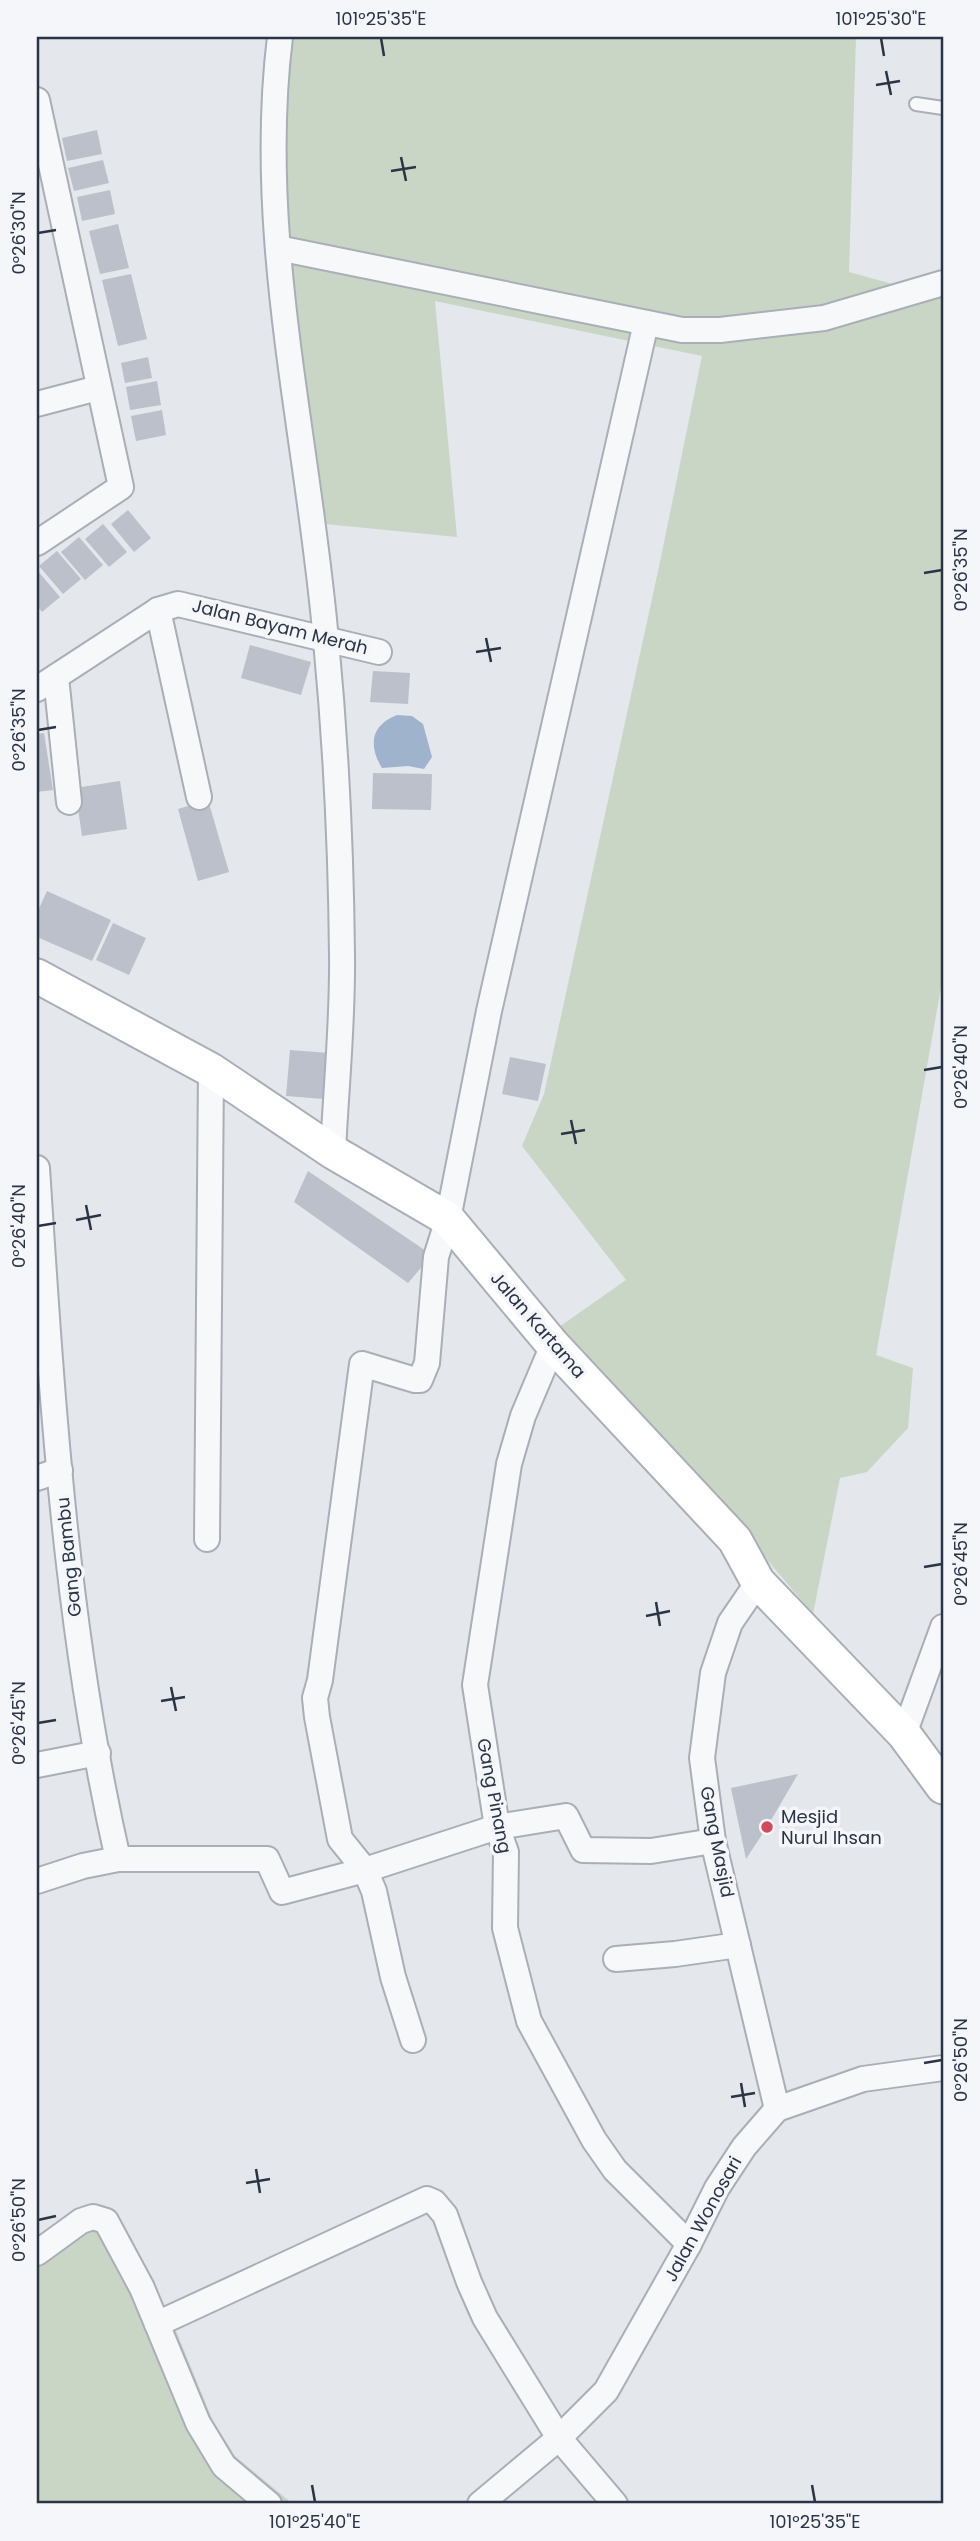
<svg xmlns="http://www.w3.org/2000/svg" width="980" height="2541" viewBox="0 0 980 2541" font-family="Poppins,sans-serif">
<rect width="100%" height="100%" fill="#e4e7ec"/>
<g fill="#c9d6c5">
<polygon points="289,37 856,37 849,272 943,298 943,976 876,1355 913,1368 908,1428 867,1472 840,1478 813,1614 665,1439 559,1327 626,1280 522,1146 544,1094 660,562 702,356 435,301 457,537 315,523 288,271 286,66"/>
<polygon points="109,2218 172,2321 213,2421 235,2456 293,2504 37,2504 37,2248"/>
</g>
<path fill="#9fb4cc" d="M397,715L412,716L423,724L432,757L424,769L408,766L382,768C368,745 371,725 397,715Z"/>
<g fill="#bbc0ca">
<polygon points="97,130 102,154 67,161 62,138"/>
<polygon points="103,160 109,183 74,191 68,168"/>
<polygon points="110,190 115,214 82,221 77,197"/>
<polygon points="118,224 129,268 100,274 89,231"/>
<polygon points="131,274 147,339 118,346 102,280"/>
<polygon points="148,357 152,378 125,383 121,363"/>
<polygon points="157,381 161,405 130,410 126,387"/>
<polygon points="162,410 166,435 136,441 131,416"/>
<polygon points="128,510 151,538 134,552 111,524"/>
<polygon points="103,524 127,552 109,567 85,539"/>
<polygon points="79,537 103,565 85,580 61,552"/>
<polygon points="57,551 81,579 63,594 39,566"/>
<polygon points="37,570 60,597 42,612 37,606"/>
<polygon points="250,645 311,662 301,695 241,678"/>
<polygon points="373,671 410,673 408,704 370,702"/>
<polygon points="44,733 53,790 37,792 37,734"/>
<polygon points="373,773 432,774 431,810 372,809"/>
<polygon points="120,781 127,829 82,836 75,788"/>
<polygon points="208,800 229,872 198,881 178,809"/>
<polygon points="47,891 111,920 92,961 37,937 37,913"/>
<polygon points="113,923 146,938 129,975 96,960"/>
<polygon points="290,1050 329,1053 324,1099 286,1096"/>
<polygon points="510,1057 546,1064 538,1101 502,1094"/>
<polygon points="308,1171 432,1255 408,1283 294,1202"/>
<polygon points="798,1774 767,1827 746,1859 731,1788"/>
</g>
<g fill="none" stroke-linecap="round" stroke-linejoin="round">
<g stroke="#a9aeb7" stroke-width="16">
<polyline id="lane" points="916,104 943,108"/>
</g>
<g stroke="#a9aeb7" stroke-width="28">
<g id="street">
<path d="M280,37C255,239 309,440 326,641C336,745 341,851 342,955C343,1021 336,1087 333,1152"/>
<polyline points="37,100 121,487 37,543"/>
<polyline points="278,248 682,330 720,330 824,318 943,283"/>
<polyline points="37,404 98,388"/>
<polyline points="158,610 199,797"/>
<polyline points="56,677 69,802"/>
<polyline points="37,689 158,610 178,604 379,652"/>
<path d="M37,1168C52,1399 66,1632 118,1859L83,1866L37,1881"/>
<polyline points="553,1345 523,1416 509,1464 475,1685 497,1827 506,1852 505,1928 529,2021 594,2140 615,2170 689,2244"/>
<polyline points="37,1478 60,1470"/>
<polyline points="207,1539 211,1070"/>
<polyline points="758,1582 730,1623 713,1673 702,1758 713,1841 777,2109"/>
<polyline points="904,1734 943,1627"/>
<polyline points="37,1765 98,1753"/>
<polyline points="118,1859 267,1859 282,1892 365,1870 497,1827 566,1816 583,1850 651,1851 713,1841"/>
<polyline points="616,1959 675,1954 738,1945"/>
<polyline points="413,2040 393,1977 374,1891 365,1870 340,1839 317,1717 315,1698 320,1680 362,1364 415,1380 420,1380 427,1363 436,1257 448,1219 489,1011 646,323"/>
<polyline points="37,2253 81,2221 93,2217 106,2221 142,2288 198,2423 224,2466 269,2504"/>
<polyline points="157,2324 427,2199 434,2202 445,2215 469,2282 485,2318 559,2438 615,2504"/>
<polyline points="480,2504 559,2438 606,2391 689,2244 717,2188 744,2147 777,2109 863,2079 943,2068"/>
</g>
</g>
<g stroke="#a9aeb7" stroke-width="37">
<polyline id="secondary" points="37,976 211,1070 333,1152 448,1219 553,1345 735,1540 758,1582 904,1734 943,1787"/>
</g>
<use href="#lane" stroke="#f7f8fa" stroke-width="12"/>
<use href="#street" stroke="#f7f8fa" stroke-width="24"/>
<use href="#secondary" stroke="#fff" stroke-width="33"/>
</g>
<path fill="none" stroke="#2b3445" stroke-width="2.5" d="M381,38L384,56M881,38L884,56M886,71L891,95M876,85L900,81M401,157L406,181M391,171L416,167M38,233L56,230M924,573L942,570M486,638L491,662M476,652L501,648M38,730L56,727M924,1070L942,1067M571,1120L576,1144M561,1134L585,1130M86,1205L91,1230M76,1220L101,1215M38,1226L56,1223M924,1567L942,1564M656,1602L660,1626M646,1616L670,1611M171,1687L176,1711M161,1701L185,1697M38,1723L56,1720M924,2063L942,2060M741,2083L745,2107M731,2097L755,2093M256,2169L260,2193M246,2183L270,2179M38,2220L56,2216M312,2485L315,2502M812,2485L815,2502"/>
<circle fill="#d1495b" stroke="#f4f6f9" stroke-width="2.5" cx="767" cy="1827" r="7"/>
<g text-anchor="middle" stroke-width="7" stroke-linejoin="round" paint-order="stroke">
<g font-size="18" fill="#2b3445" stroke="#f4f6f9">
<text transform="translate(280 627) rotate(14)" y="6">Jalan Bayam Merah</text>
<text transform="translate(538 1325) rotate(49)" y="6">Jalan Kartama</text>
<text transform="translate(69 1557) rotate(-96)" y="6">Gang Bambu</text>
<text transform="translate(494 1796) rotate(79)" y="6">Gang Pinang</text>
<text transform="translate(717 1842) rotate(79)" y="6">Gang Masjid</text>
<text transform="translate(703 2219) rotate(-61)" y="6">Jalan Wonosari</text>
</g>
<g font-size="18" fill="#2b3445" stroke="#f4f6f9" text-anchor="start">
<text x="781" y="1823">Mesjid<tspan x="781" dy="21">Nurul Ihsan</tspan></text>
</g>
</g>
<rect width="980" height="2541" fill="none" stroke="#f4f6f9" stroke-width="77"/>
<rect x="38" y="38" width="904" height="2464" fill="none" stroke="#2b3445" stroke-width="2.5"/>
<g font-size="18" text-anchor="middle" fill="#2b3445">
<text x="381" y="25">101°25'35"E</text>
<text x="881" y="25">101°25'30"E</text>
<text transform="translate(19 233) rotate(-90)" y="6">0°26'30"N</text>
<text transform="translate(961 570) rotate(-90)" y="6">0°26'35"N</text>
<text transform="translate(19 730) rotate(-90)" y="6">0°26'35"N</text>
<text transform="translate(961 1067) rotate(-90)" y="6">0°26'40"N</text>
<text transform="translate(19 1226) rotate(-90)" y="6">0°26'40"N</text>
<text transform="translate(961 1564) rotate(-90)" y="6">0°26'45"N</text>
<text transform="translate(19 1723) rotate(-90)" y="6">0°26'45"N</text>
<text transform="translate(961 2060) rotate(-90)" y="6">0°26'50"N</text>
<text transform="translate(19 2220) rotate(-90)" y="6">0°26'50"N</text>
<text x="315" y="2528">101°25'40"E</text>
<text x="815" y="2528">101°25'35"E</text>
</g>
</svg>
